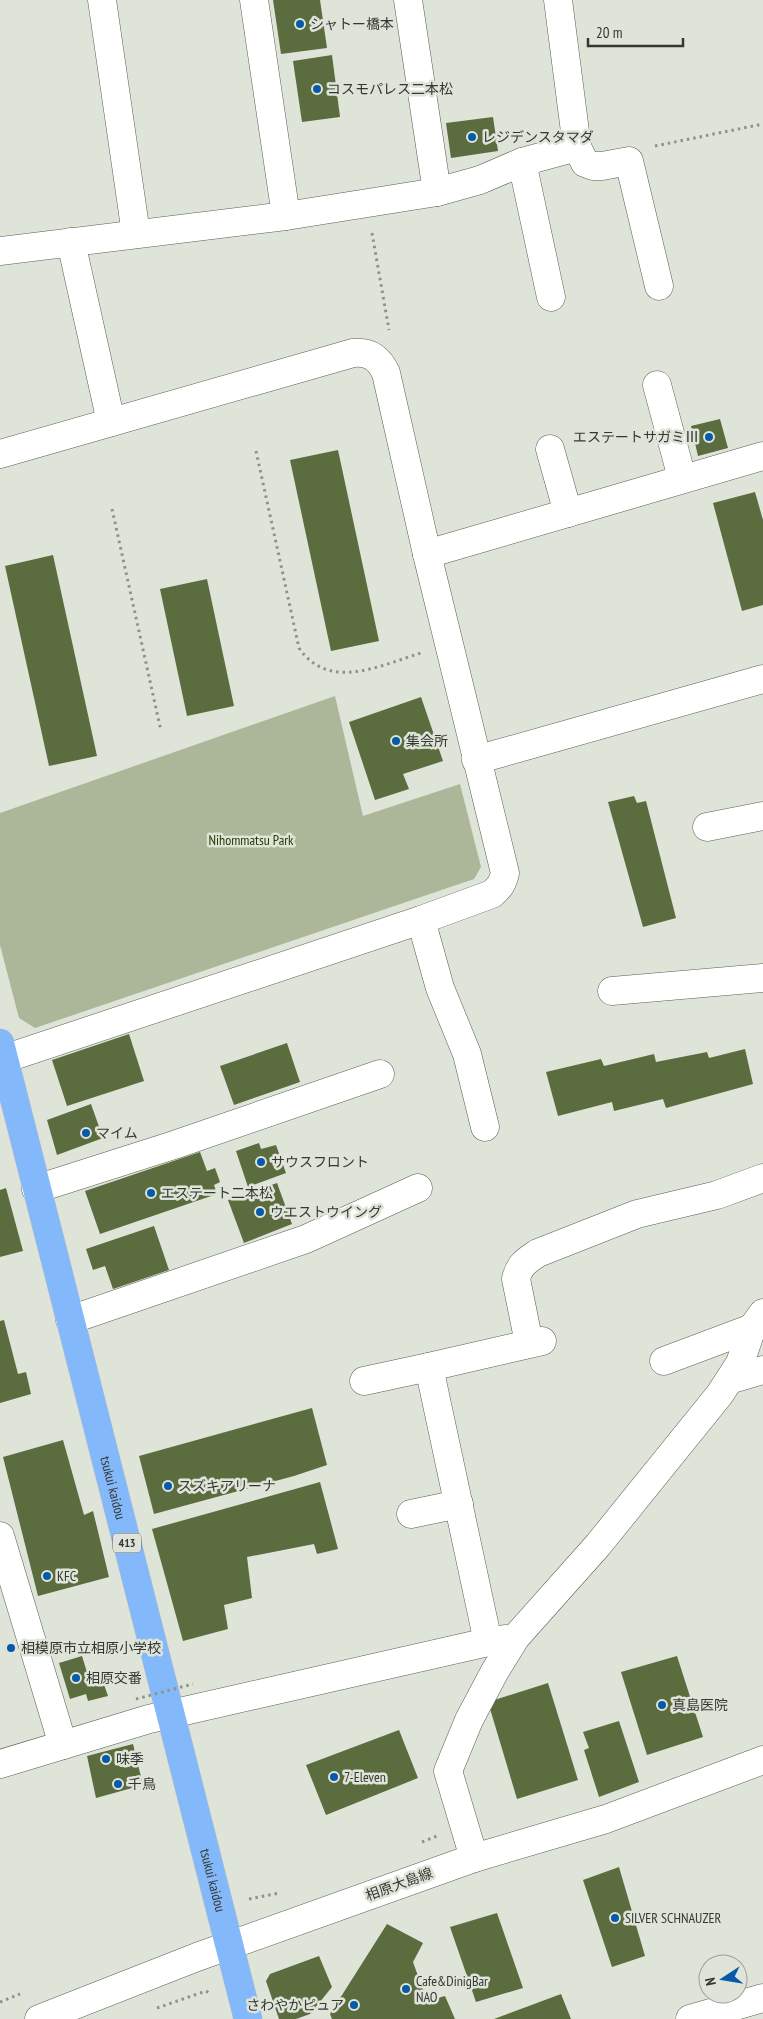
<svg xmlns="http://www.w3.org/2000/svg" width="763" height="2019" viewBox="0 0 763 2019" font-family="'PT Sans Narrow','Noto Sans JP',sans-serif">
<rect width="100%" height="100%" fill="#dfe4d9"/>
<polygon fill="#abb798" points="335,696 363,816 460,784 481,867 474,879 35,1028 19,1018 0,945 0,813"/>
<g fill="#5b6c3f">
<polygon points="273,0 320,0 327,48 281,54"/>
<polygon points="332,55 340,117 302,122 293,61"/>
<polygon points="493,117 498,151 451,158 446,123"/>
<polygon points="720,419 728,448 698,456 691,426"/>
<polygon points="338,450 379,641 331,651 290,460"/>
<polygon points="755,492 763,520 763,605 742,611 713,503"/>
<polygon points="53,555 97,756 49,766 5,566"/>
<polygon points="207,579 234,706 187,716 160,589"/>
<polygon points="421,697 443,761 403,774 409,789 375,800 349,722"/>
<polygon points="634,796 637,803 646,801 676,918 643,927 608,802"/>
<polygon points="129,1034 144,1081 67,1106 52,1060"/>
<polygon points="287,1043 300,1082 234,1105 220,1066"/>
<polygon points="745,1049 753,1084 666,1108 663,1099 614,1111 612,1102 558,1116 546,1072 601,1059 604,1066 654,1054 656,1062 707,1052 709,1058"/>
<polygon points="91,1104 103,1138 57,1155 47,1120"/>
<polygon points="259,1143 261,1149 276,1145 286,1173 248,1187 236,1151"/>
<polygon points="200,1152 207,1171 215,1168 220,1182 214,1185 217,1194 100,1234 85,1191"/>
<polygon points="277,1183 292,1224 244,1243 228,1200"/>
<polygon points="6,1188 23,1251 0,1257 0,1190"/>
<polygon points="154,1226 169,1270 113,1289 105,1266 93,1270 86,1249"/>
<polygon points="4,1320 18,1374 26,1372 31,1394 0,1403 0,1321"/>
<polygon points="312,1408 327,1465 294,1476 154,1514 139,1456"/>
<polygon points="63,1440 84,1515 93,1511 109,1577 38,1596 3,1457"/>
<polygon points="320,1482 338,1549 317,1554 314,1544 247,1557 252,1598 224,1605 228,1629 183,1641 152,1529"/>
<polygon points="82,1656 89,1679 101,1676 108,1696 88,1701 86,1694 70,1699 59,1663"/>
<polygon points="677,1656 703,1737 647,1755 621,1672"/>
<polygon points="548,1683 578,1780 517,1799 488,1702"/>
<polygon points="619,1721 639,1782 599,1797 584,1750 589,1748 583,1732"/>
<polygon points="399,1730 418,1778 326,1815 306,1765"/>
<polygon points="133,1744 143,1785 96,1798 87,1756"/>
<polygon points="619,1867 645,1956 612,1967 583,1880"/>
<polygon points="497,1913 523,1988 476,2002 450,1927"/>
<polygon points="387,1924 423,1943 413,1962 427,2001 445,1996 455,2019 332,2019 330,2014"/>
<polygon points="319,1956 332,1987 310,2014 296,2019 279,2019 266,1981 270,1974"/>
<polygon points="561,1994 571,2019 494,2019"/>
</g>
<g fill="none" stroke-linecap="round" stroke-linejoin="round">
<g stroke="#5a5e55" stroke-width="29">
<g id="minor">
<polyline points="102,0 136,234"/>
<polyline points="254,0 286,216"/>
<polyline points="408,0 437,192"/>
<polyline points="577,147 585,163 593,166 602,166 629,161 659,286"/>
<polyline points="522,162 551,297"/>
<polyline points="71,242 111,422"/>
<polyline points="0,251 286,216 437,192 480,180 522,162 577,147 558,0"/>
<polyline points="657,385 682,478"/>
<polyline points="550,449 568,513"/>
<path d="M0,454L353,353C369,351 379,358 386,373L427,554L505,873C503,883 499,888 492,894L421,920L4,1059"/>
<polyline points="427,554 763,456"/>
<polyline points="476,760 763,679"/>
<polyline points="707,827 763,816"/>
<polyline points="421,920 440,988 467,1054 485,1127"/>
<polyline points="612,991 763,978"/>
<polyline points="36,1189 174,1145 380,1074"/>
<polyline points="70,1320 306,1239 418,1188"/>
<path d="M529,1343L516,1279C519,1265 526,1261 538,1253L637,1214L717,1195L763,1178"/>
<polyline points="664,1361 752,1328"/>
<polyline points="429,1367 542,1341"/>
<polyline points="732,1379 763,1370"/>
<polyline points="364,1381 429,1367 488,1642 505,1639"/>
<polyline points="411,1514 459,1504"/>
<polyline points="0,1536 63,1745"/>
<polyline points="0,1764 149,1719 488,1642"/>
<polyline points="474,1858 448,1771 469,1720 495,1671 516,1637 598,1545 720,1394 740,1363 752,1328 763,1313"/>
<polyline points="39,2019 197,1957 474,1858 606,1819 763,1760"/>
<polyline points="690,2019 763,1998"/>
</g>
</g>
<g stroke="#c2c3c2" stroke-width="29">
<g id="highway">
<path id="s1" d="M0,1043L248,2019"/>
</g>
</g>
<g stroke="#8e928a" stroke-width="3" stroke-dasharray="2.5 4" stroke-linecap="butt">
<polyline points="655,146 763,124"/>
<polyline points="372,233 389,330"/>
<path d="M256,451L299,648C329,692 381,665 421,653"/>
<polyline points="112,509 161,731"/>
<polyline points="422,1842 437,1836"/>
<polyline points="249,1899 280,1893"/>
<polyline points="0,2002 20,1994"/>
<polyline points="157,2008 206,1991 209,1993"/>
</g>
<use href="#minor" stroke="#fff" stroke-width="28"/>
<use href="#highway" stroke="#83b8fa" stroke-width="28"/>
<polyline stroke="#8e928a" stroke-width="3" stroke-dasharray="2.5 4" stroke-linecap="butt" points="136,1699 193,1684"/>
</g>
<g fill="#0859a7" stroke="#dfe4d9" stroke-width="2">
<circle cx="300" cy="24" r="5"/>
<circle cx="317" cy="89" r="5"/>
<circle cx="472" cy="137" r="5"/>
<circle cx="709" cy="437" r="5"/>
<circle cx="396" cy="741" r="5"/>
<circle cx="86" cy="1133" r="5"/>
<circle cx="261" cy="1162" r="5"/>
<circle cx="151" cy="1193" r="5"/>
<circle cx="260" cy="1212" r="5"/>
<circle cx="168" cy="1486" r="5"/>
<circle cx="47" cy="1576" r="5"/>
<circle cx="11" cy="1648" r="5"/>
<circle cx="76" cy="1678" r="5"/>
<circle cx="662" cy="1705" r="5"/>
<circle cx="106" cy="1759" r="5"/>
<circle cx="334" cy="1777" r="5"/>
<circle cx="118" cy="1784" r="5"/>
<circle cx="615" cy="1918" r="5"/>
<circle cx="406" cy="1989" r="5"/>
<circle cx="354" cy="2005" r="5"/>
</g>
<g text-anchor="middle" stroke-width="5" stroke-linejoin="round" paint-order="stroke">
<rect fill="#dfe4d9" stroke="#686b65" stroke-width="1" x="113" y="1533.5" width="28" height="19" rx="4"/>
<g font-size="12" font-weight="bold" fill="#353733">
<text x="127" y="1547">413</text>
</g>
<g font-size="14" fill="#353733" stroke="#dfe4d9" text-anchor="start">
<text x="310" y="29">シャトー橋本</text>
<text x="327" y="94">コスモパレス二本松</text>
<text x="482" y="142">レジデンスタマダ</text>
<text x="699" y="442" text-anchor="end">エステートサガミⅢ</text>
<text x="406" y="746">集会所</text>
<text x="96" y="1138">マイム</text>
<text x="271" y="1167">サウスフロント</text>
<text x="161" y="1198">エステート二本松</text>
<text x="270" y="1217">ウエストウイング</text>
<text x="178" y="1491">スズキアリーナ</text>
<text x="57" y="1581">KFC</text>
<text x="21" y="1653">相模原市立相原小学校</text>
<text x="86" y="1683">相原交番</text>
<text x="672" y="1710">真島医院</text>
<text x="116" y="1764">味季</text>
<text x="344" y="1782">7-Eleven</text>
<text x="128" y="1789">千鳥</text>
<text x="625" y="1923">SILVER SCHNAUZER</text>
<text x="416" y="1986">Cafe&amp;DinigBar<tspan x="416" dy="16">NAO</tspan></text>
<text x="344" y="2010" text-anchor="end">さわやかピュア</text>
</g>
<g font-size="14" fill="#2a3a02" stroke="#dfe4d9">
<text x="251" y="845">Nihommatsu Park</text>
</g>
<g font-size="14" fill="#353733" stroke="#dfe4d9">
<text dy="5" stroke="none"><textPath href="#s1" startOffset="459">tsukui kaidou</textPath></text>
<text dy="5" stroke="none"><textPath href="#s1" startOffset="864">tsukui kaidou</textPath></text>
<text transform="translate(399 1884) rotate(-20)" y="5">相原大島線</text>
</g>
</g>
<g transform="translate(723 1979) rotate(258)"><circle r="24" fill="#dfe4d9" stroke="#9b9f97"/>
<path d="M0-4L9 19L0 12L-9 19Z" fill="#0859a7"/>
<text y="-8" font-size="14" font-weight="bold" text-anchor="middle" fill="#353733">N</text>
</g>
<path d="M588 38v8h95v-8" fill="none" stroke="#353733" stroke-width="2.5"/>
<text x="596" y="38" font-size="15" fill="#353733" stroke="#dfe4d9" stroke-width="4" paint-order="stroke">20 m</text>
</svg>
